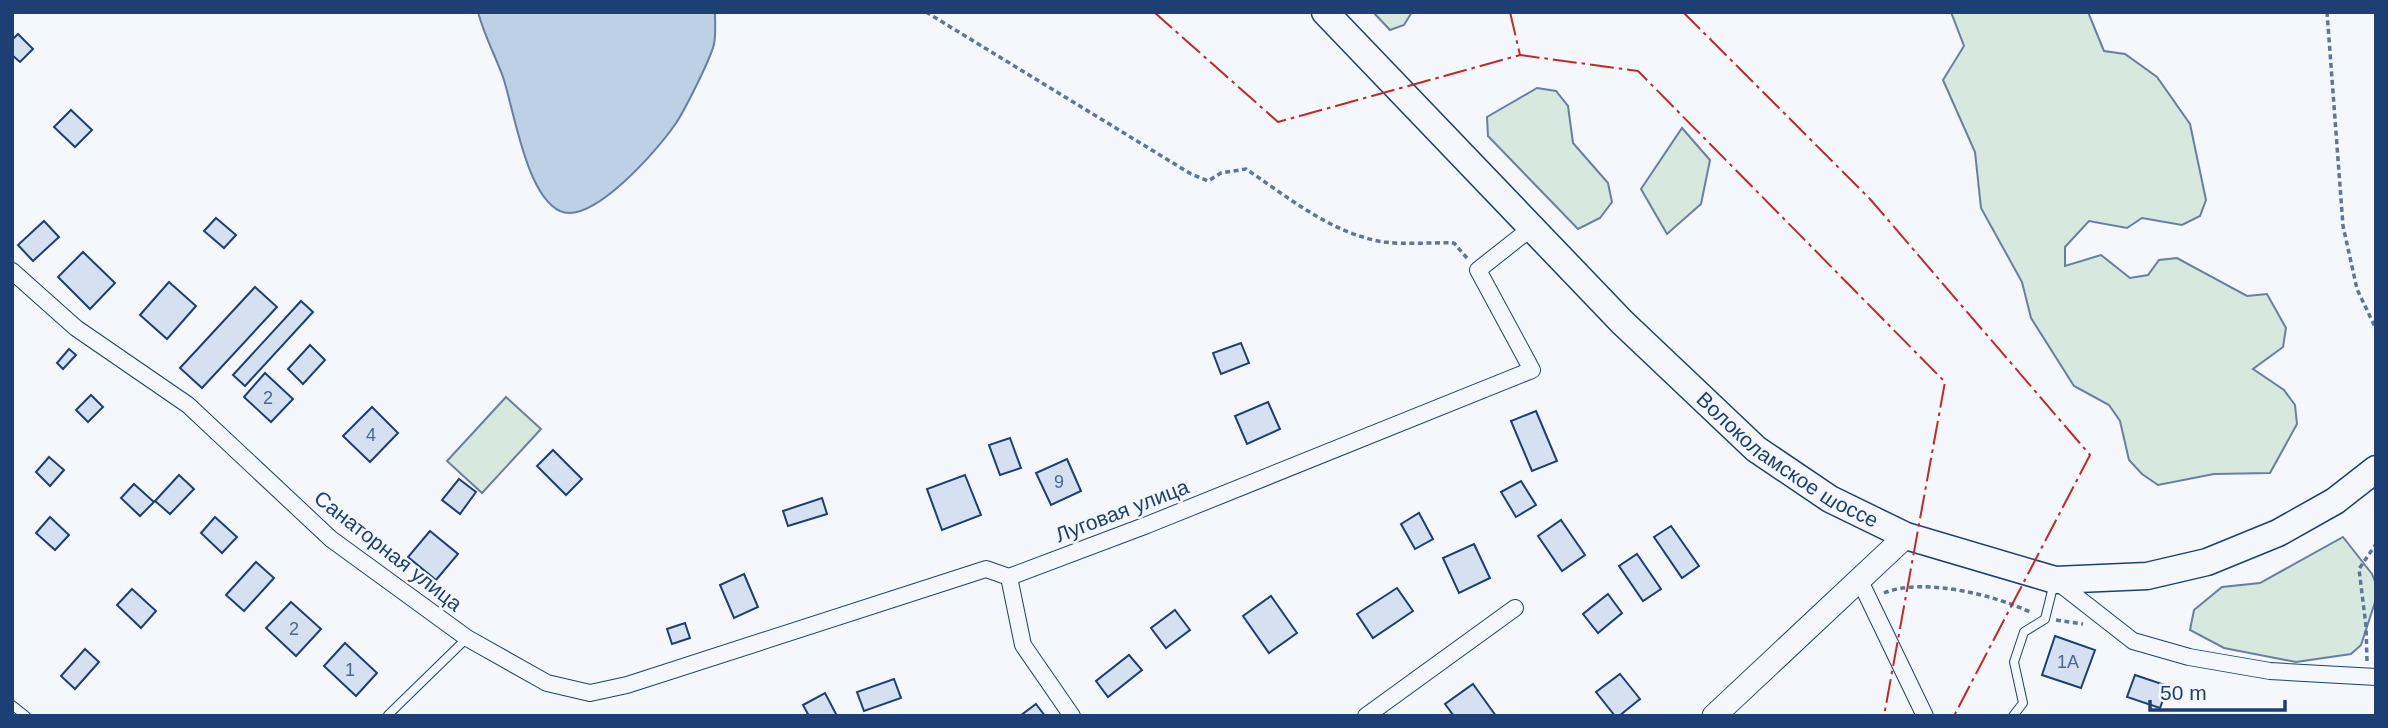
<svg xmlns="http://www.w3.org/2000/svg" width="2388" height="728" viewBox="0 0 2388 728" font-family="Arial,sans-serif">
<rect width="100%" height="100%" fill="#f4f7fb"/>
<g fill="#d7e8df" stroke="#687fa3" stroke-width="2">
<polygon points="1373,12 1412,12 1404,25 1390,30"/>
<polygon points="1951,12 2088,12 2104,51 2125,54 2157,77 2190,124 2206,200 2200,216 2182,225 2142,218 2127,228 2089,221 2065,247 2065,266 2101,255 2130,278 2148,275 2159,260 2177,258 2247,296 2267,294 2286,328 2283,347 2253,369 2284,390 2295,405 2297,424 2270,473 2214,474 2158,485 2142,474 2129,460 2120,421 2109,405 2074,386 2031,318 2022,282 1981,208 1975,152 1943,80 1964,46"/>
<polygon points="1537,88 1556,91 1568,106 1573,143 1608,183 1612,202 1600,218 1578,229 1488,136 1487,117"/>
<polygon points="1682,128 1710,160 1701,204 1667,234 1641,189"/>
<polygon points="506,397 541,429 482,493 447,461"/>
<polygon points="2343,537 2372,574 2376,584 2376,599 2361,645 2351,654 2296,662 2224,648 2190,630 2194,610 2222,587 2260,583"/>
</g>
<path fill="#bed0e5" stroke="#687fa3" stroke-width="2" d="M478,12H715C715,22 716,34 714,44C711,58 683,114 674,126C658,149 592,226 560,211C526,195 514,110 503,77C495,55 484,35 478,12Z"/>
<g fill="#d5e0f0" stroke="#1d3f73" stroke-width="2">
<polygon points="18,34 33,49 20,62 12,55 12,40"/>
<polygon points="71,110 92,130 75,147 54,127"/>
<polygon points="216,218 236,235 224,248 204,231"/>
<polygon points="44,221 59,237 33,261 18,245"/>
<polygon points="83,252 115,283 90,309 58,277"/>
<polygon points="169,282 196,306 167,339 140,315"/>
<polygon points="255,287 277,307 202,388 180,368"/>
<polygon points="301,301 313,312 245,386 233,375"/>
<polygon points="1241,343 1249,363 1221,374 1213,353"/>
<polygon points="310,345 325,360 303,384 288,369"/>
<polygon points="69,349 76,355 63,369 57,363"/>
<polygon points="265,373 293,399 271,422 244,397"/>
<polygon points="91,395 103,407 88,422 76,410"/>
<polygon points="1268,402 1280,429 1247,444 1235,416"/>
<polygon points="372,407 398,433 370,462 343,436"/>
<polygon points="1536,411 1557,461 1532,471 1511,421"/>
<polygon points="1010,438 1021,468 1000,475 989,445"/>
<polygon points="553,450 582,479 566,495 537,466"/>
<polygon points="49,457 64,470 50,486 36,472"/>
<polygon points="1067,459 1081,491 1051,505 1036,473"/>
<polygon points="179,475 194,489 170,514 155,501"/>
<polygon points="965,475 981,515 942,530 927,489"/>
<polygon points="459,479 476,492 460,514 442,500"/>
<polygon points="1521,481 1536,505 1516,517 1501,492"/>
<polygon points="134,484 154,502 140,516 121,498"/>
<polygon points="822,498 827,514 788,526 783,511"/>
<polygon points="1419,513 1433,539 1415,549 1401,524"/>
<polygon points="50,517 69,535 55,550 36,533"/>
<polygon points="215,517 237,537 222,553 201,533"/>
<polygon points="1561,520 1585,555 1562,571 1538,536"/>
<polygon points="1671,526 1699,566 1682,578 1654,537"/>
<polygon points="430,531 458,554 436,580 408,557"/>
<polygon points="1474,544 1490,578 1459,593 1443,558"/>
<polygon points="1637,554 1661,589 1643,601 1619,566"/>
<polygon points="256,562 274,578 244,611 226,595"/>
<polygon points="744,574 758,607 734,618 720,585"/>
<polygon points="1397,588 1413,611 1373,638 1357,614"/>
<polygon points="132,589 156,611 141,628 117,605"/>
<polygon points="1608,594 1622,613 1598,633 1583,614"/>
<polygon points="1271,596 1297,633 1269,653 1243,616"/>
<polygon points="291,602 321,629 296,656 266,628"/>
<polygon points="1175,610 1190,630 1166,648 1151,628"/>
<polygon points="685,623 690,638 672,644 667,629"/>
<polygon points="2055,636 2095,650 2081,688 2042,675"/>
<polygon points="345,643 377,673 356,696 324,666"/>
<polygon points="85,649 99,662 75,689 61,676"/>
<polygon points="1129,655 1142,670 1108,697 1096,681"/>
<polygon points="1620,674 1640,699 1619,716 1615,716 1596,692"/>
<polygon points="2135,675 2168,686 2160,708 2127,697"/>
<polygon points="894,679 901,698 864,711 857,692"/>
<polygon points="1473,684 1496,716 1454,716 1445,704"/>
<polygon points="825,693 837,716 809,716 803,705"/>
<polygon points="1036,704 1045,716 1020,716"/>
</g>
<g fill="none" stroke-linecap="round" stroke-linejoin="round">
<g stroke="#1d3f73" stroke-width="10">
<g id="service">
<polyline points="12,705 26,716"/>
<polyline points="388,715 467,638"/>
<polyline points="2013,716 2023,703 2014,662 2024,632 2045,619 2054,583"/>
</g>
</g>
<g stroke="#1d3f73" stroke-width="18">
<g id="minor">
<polyline points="12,271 76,328 188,405 331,539 467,638 547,683 590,693 627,685 986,569 1009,577 1147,525 1532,370 1478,270 1530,229"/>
<polyline points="1009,577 1023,645 1072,716"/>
<polyline points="2055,580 2133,641 2189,657 2270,671 2376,677"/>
<polyline points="1860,581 1925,716"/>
<polyline points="1366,716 1515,608"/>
</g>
</g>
<g stroke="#1d3f73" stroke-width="25">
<polyline id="secondary" points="1714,716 1906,536"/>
</g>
<g stroke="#1d3f73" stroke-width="29">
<g id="primary">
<path id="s1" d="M1325,12L1622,322L1756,449L1830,499L1906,536L2055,580L2147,576L2207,562L2278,533L2335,501L2376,469"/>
</g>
</g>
<g stroke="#5e769c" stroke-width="3.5" stroke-dasharray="5 3.5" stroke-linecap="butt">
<path d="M926,12L1191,174L1208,181L1221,173L1246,169C1288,197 1332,234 1384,242C1405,245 1432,242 1454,243L1467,258"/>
<polyline points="2327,12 2343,226 2357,289 2376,329"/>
<path d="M1884,593C1922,577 1996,595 2032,613"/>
<polyline points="2056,620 2083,624"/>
<polyline points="2367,661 2366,626 2359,569 2376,544"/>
</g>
<use href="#service" stroke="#f4f7fb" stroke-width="8"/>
<use href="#minor" stroke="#f4f7fb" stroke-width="16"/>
<use href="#secondary" stroke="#f4f7fb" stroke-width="23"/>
<use href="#primary" stroke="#f4f7fb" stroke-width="26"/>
<g stroke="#c62828" stroke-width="2" stroke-dasharray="24 5 3.5 5" stroke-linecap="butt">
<polyline points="1154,12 1278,122 1520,55 1638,71 1945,382 1884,716"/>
<polyline points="1510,12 1520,55"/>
<polyline points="1683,12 1870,199 2090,455 1954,716"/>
</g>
</g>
<g text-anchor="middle" stroke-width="5" stroke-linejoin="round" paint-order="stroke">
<g font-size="18" fill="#4b6792">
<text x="268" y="404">2</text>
<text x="371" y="441">4</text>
<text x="1059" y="488">9</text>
<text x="294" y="635">2</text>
<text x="2068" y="668">1А</text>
<text x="350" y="676">1</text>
</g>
<g font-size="21" fill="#1d3f73" stroke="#f4f7fb">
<text dy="7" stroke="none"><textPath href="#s1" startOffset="646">Волоколамское шоссе</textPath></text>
<text transform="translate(1122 511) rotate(-21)" y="7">Луговая улица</text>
<text transform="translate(388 551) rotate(38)" y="7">Санаторная улица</text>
</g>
</g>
<rect width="2388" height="728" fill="none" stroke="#1d3f73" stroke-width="28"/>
<path d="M2150 700v10h135v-10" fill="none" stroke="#1d3f73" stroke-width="3.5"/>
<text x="2160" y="700" font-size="21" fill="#1d3f73" stroke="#f4f7fb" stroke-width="5" paint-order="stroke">50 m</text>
</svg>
